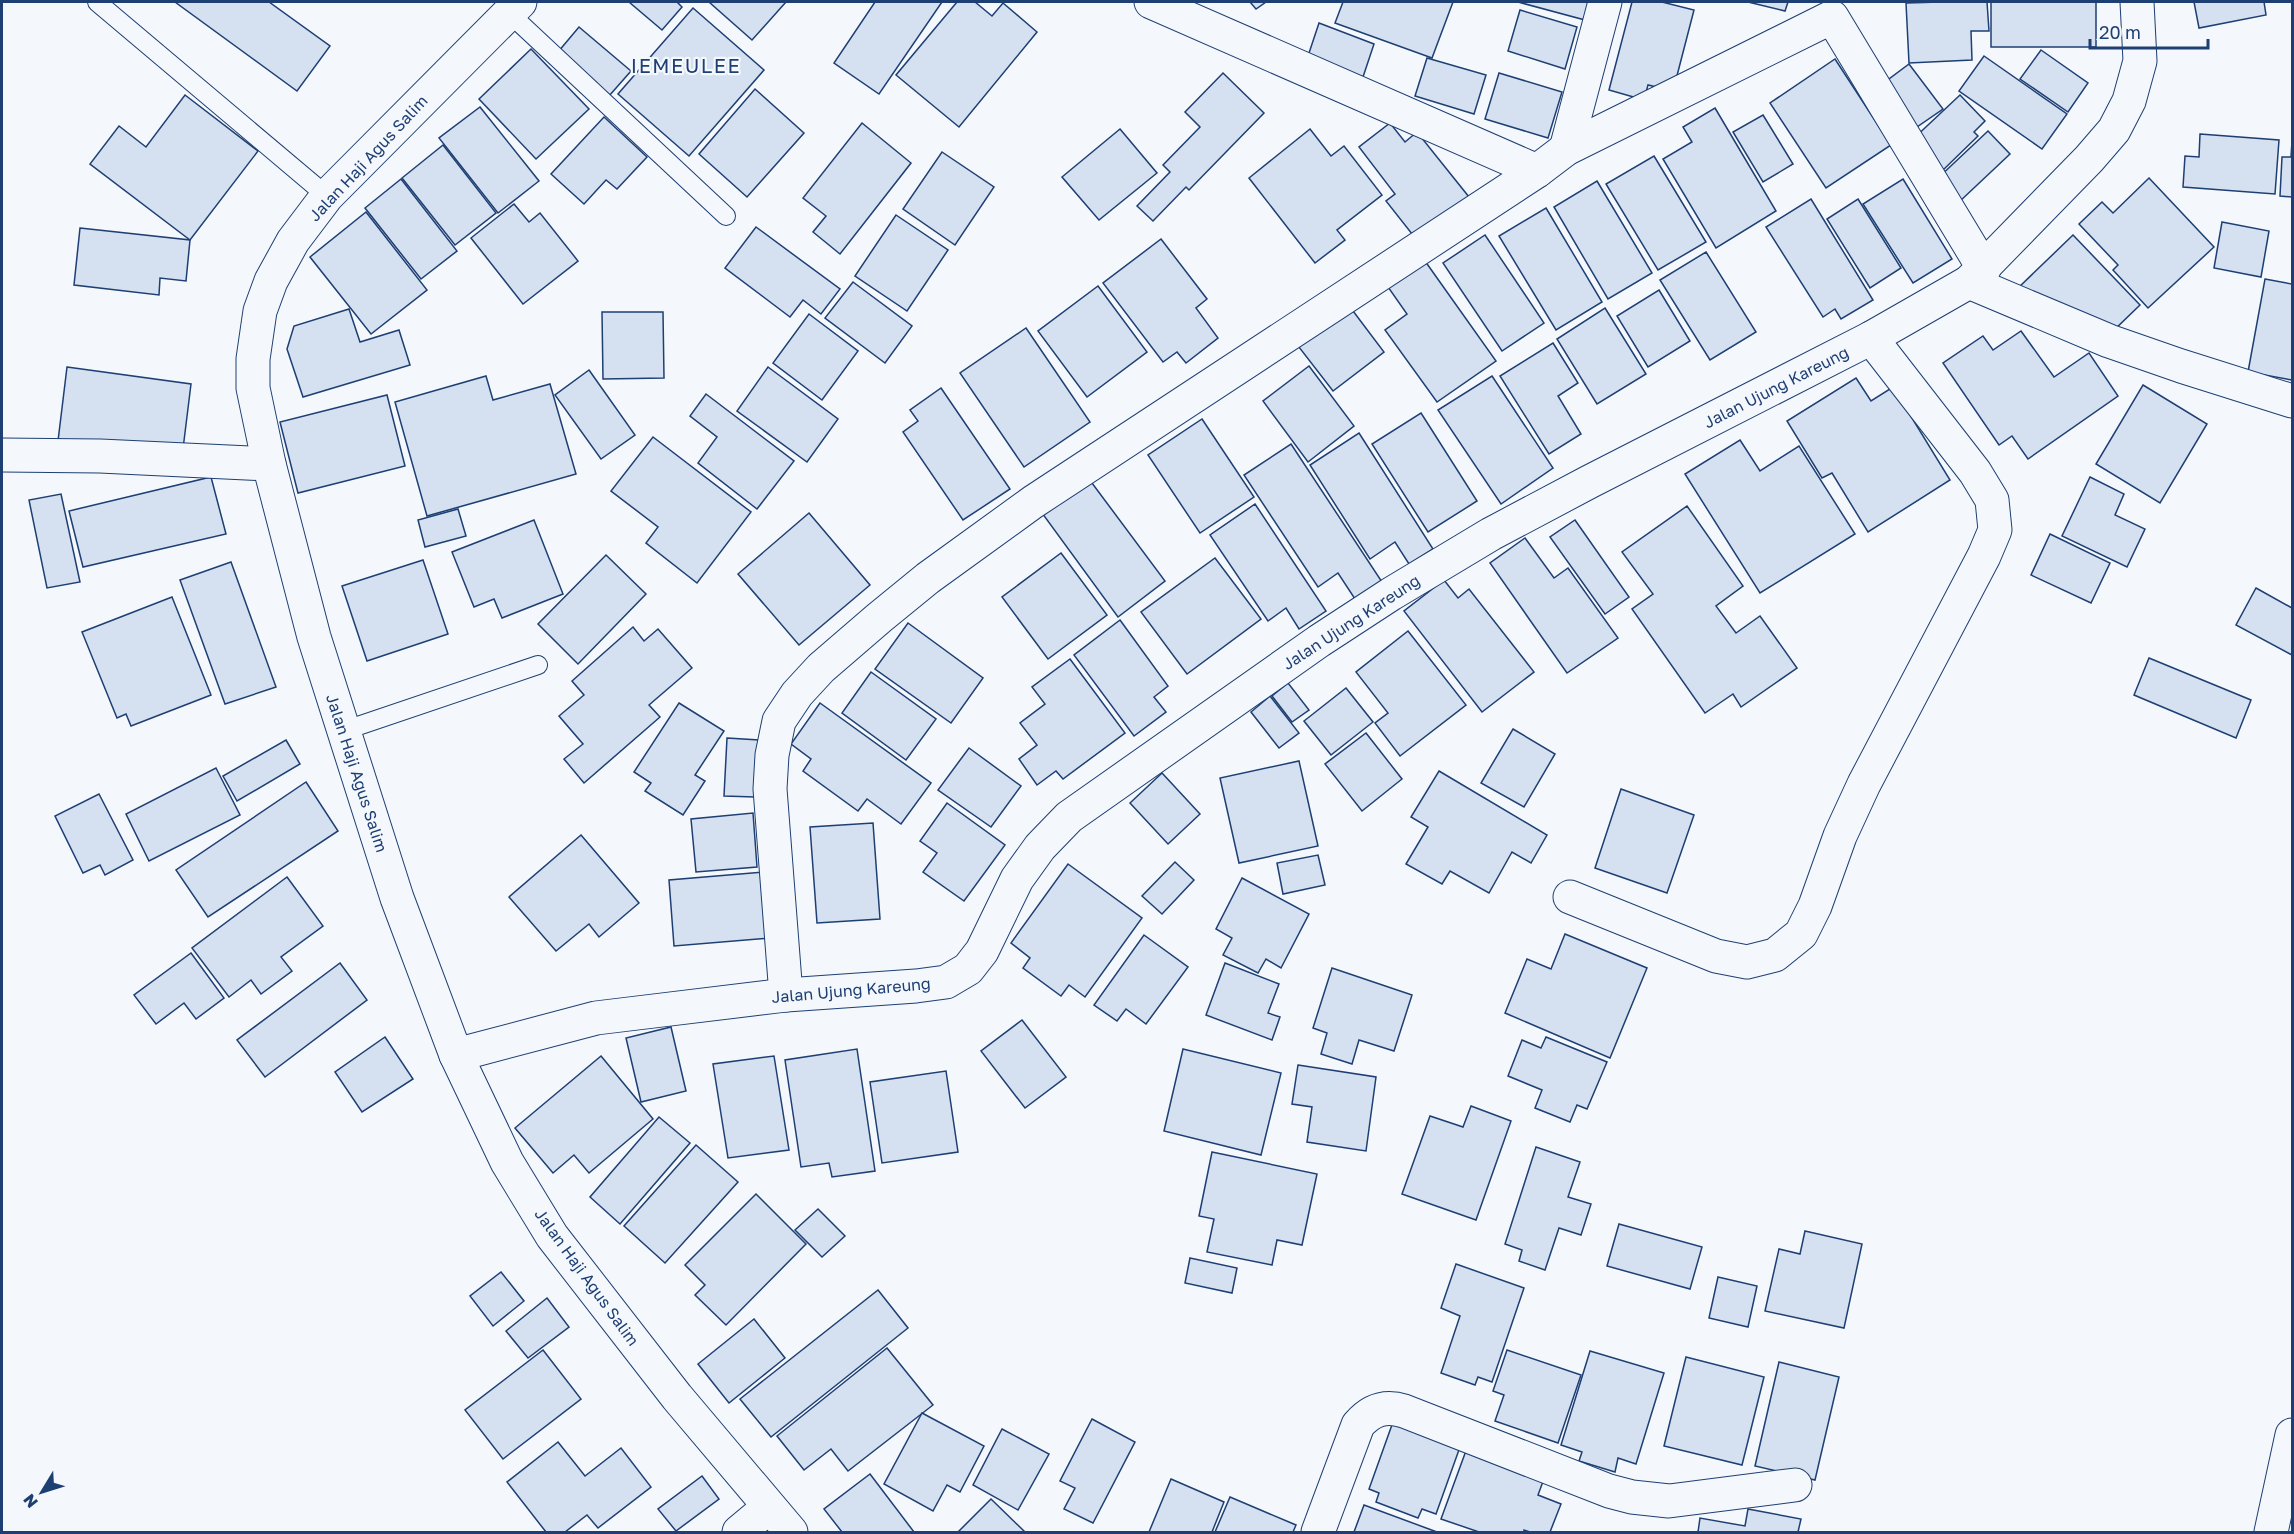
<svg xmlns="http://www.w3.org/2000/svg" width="2294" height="1534" viewBox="0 0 2294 1534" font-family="'Golos Text',sans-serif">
<rect width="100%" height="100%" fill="#f4f7fb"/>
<g fill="#d5e0f0" stroke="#1d3f73" stroke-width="1.5">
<polygon points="175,2 269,2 330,46 297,91"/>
<polygon points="629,2 677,2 682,7 662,30"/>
<polygon points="709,2 786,2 752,40"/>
<polygon points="875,2 942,2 879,94 834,63"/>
<polygon points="957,2 975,2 992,16 1003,3 1037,32 959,127 896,75"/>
<polygon points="1250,2 1266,2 1256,9"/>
<polygon points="1343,2 1453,2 1432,58 1335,23"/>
<polygon points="1518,2 1590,2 1585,20"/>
<polygon points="1632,2 1662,2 1694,10 1673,91 1648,85 1644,100 1609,90"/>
<polygon points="1748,2 1788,2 1785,11"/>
<polygon points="1941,2 1987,2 1989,31 1971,31 1972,60 1909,63 1906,3"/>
<rect x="1991" y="2" width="105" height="45"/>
<polygon points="2194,2 2264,2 2266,15 2199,28"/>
<polygon points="693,8 764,70 689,156 618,94"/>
<polygon points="1520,10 1577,27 1565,69 1508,51"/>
<polygon points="1319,23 1374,44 1363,77 1308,56"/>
<polygon points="579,27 631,71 609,96 558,52"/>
<polygon points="531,49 589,109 536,159 479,99"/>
<polygon points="2041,50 2088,83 2068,112 2020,79"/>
<polygon points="1984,56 2067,114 2042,149 1959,91"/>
<polygon points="1427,58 1486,75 1474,114 1415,96"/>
<polygon points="1835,59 1891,145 1826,188 1770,103"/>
<polygon points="1909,64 1943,109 1914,129 1881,85"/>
<polygon points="1223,73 1264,113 1189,190 1186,187 1153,221 1137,206 1170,172 1163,165 1200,127 1185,112"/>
<polygon points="1499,73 1562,92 1548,138 1485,119"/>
<polygon points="755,89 804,133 747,197 699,154"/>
<polygon points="185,95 258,151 190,240 90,164 119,126 146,147"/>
<polygon points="1960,95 1985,121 1974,132 1978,136 1941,172 1911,141"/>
<polygon points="480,107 539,181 498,213 439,138"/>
<polygon points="1715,108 1776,211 1716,248 1663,159 1692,142 1683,127"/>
<polygon points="1763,115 1793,164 1763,182 1733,132"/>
<polygon points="604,117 647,157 617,189 606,180 584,204 551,174"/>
<polygon points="862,123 911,163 840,254 813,232 826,216 803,198"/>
<polygon points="1390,123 1405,142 1417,132 1469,197 1416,239 1386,201 1395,194 1359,147"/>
<polygon points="1120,129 1157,173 1099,220 1062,177"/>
<polygon points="1310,129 1331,156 1344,146 1382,195 1337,230 1345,240 1315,263 1249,178"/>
<polygon points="1988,131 2010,154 1958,203 1936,180"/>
<polygon points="2200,134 2279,140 2275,194 2183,187 2185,156 2199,157"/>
<polygon points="2292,141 2292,197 2280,196 2282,157 2291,157"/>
<polygon points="443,145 496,213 455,245 402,178"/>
<polygon points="942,152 994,187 955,245 903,209"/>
<polygon points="1654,156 1706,242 1658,270 1606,184"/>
<polygon points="2149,178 2214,247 2148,308 2113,270 2118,265 2079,224 2102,202 2113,213"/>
<polygon points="401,179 457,251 421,279 365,208"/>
<polygon points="1903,179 1952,259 1913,283 1863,204"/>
<polygon points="1597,181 1652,273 1608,299 1554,207"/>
<polygon points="1811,199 1873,300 1841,319 1835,309 1823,317 1766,227"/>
<polygon points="1858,199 1901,268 1870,288 1827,219"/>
<polygon points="514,204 529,222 540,213 578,261 523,304 471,238"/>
<polygon points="1546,208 1602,302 1556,330 1499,236"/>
<polygon points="366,212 427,290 371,334 310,257"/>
<polygon points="896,215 948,250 907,311 855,276"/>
<polygon points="2222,222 2269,231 2261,277 2214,268"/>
<polygon points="756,227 840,289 821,314 803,300 790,317 725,268"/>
<polygon points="80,228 190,240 186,281 160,278 159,295 74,285"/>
<polygon points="1485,235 1544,323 1502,351 1443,263"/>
<polygon points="2073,235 2140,305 2114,330 2016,290"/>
<polygon points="1161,239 1207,299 1196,308 1218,338 1186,363 1177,352 1163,362 1103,283"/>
<polygon points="1706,252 1756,332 1710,360 1660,280"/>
<polygon points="1425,261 1496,361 1437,402 1385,330 1407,314 1388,287"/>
<polygon points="2265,279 2292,284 2292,380 2248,372"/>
<polygon points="853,282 912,326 885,363 825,318"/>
<polygon points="1098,286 1147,352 1087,397 1038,331"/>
<polygon points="1659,290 1690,341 1648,367 1617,316"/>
<polygon points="1347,303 1384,352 1333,391 1295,342"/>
<polygon points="1605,308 1646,374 1597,404 1557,339"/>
<polygon points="349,309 360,342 399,330 410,365 303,397 287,349 294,326"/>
<polygon points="602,312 663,312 664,378 603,379"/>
<polygon points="809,314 858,351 822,400 773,363"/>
<polygon points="1026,328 1090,422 1024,467 960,373"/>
<polygon points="2021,331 2054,377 2089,353 2118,396 2028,459 2012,436 1999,445 1943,363 1983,336 1993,350"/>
<polygon points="1553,343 1578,383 1558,396 1581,434 1549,454 1500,376"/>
<polygon points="1309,366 1354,426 1308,462 1263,401"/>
<polygon points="67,367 191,384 182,457 58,441"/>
<polygon points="768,367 838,419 807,462 737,411"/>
<polygon points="589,370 635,435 601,459 555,395"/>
<polygon points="486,376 493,400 550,384 576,474 427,516 395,402"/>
<polygon points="1492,376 1553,468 1501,504 1438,410"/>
<polygon points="1856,378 1871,401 1893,387 1950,480 1868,532 1832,473 1822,478 1787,421"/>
<polygon points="2143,385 2207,424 2160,503 2096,464"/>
<polygon points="941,388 1010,489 963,520 903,432 918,421 910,410"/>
<polygon points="706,394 794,461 757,509 698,463 717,437 690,416"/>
<polygon points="387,395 405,466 298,493 280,422"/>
<polygon points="1421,413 1477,501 1428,532 1372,444"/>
<polygon points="1202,419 1254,497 1200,533 1148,455"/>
<polygon points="1359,433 1433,549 1409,564 1395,542 1370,559 1310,465"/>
<polygon points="653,437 751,512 697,583 646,543 658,527 611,491"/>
<polygon points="1740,440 1760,471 1799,446 1855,534 1760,593 1685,474"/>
<polygon points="1291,444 1382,582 1355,599 1338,573 1318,587 1244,475"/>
<polygon points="211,477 226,534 83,567 69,511"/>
<polygon points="2090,477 2124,494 2115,515 2145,529 2127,567 2062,536"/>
<polygon points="1089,479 1165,581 1118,617 1042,513"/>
<polygon points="61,494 80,582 47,588 29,500"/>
<polygon points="1255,504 1326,611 1299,629 1286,608 1268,621 1210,535"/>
<polygon points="1687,506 1743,586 1716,606 1736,633 1760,616 1797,668 1741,707 1733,694 1705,713 1632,609 1653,594 1622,552"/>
<polygon points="458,509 466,536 425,547 418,520"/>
<polygon points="809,513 870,585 799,645 738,574"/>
<polygon points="534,520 563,594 502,618 494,599 474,607 452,552"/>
<polygon points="1575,520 1629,597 1605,614 1550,537"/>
<polygon points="2050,534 2110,563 2091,603 2031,575"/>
<polygon points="1525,538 1554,578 1568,568 1618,638 1567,673 1490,563"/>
<polygon points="1061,553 1107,615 1048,659 1002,597"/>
<polygon points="606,555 646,594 578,664 538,624"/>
<polygon points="1215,558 1261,619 1187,674 1141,612"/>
<polygon points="423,560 448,634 367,661 342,586"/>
<polygon points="231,562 276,687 225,704 180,580"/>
<polygon points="1444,580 1458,598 1469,589 1534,672 1482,712 1404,611"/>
<polygon points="2256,588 2292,608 2292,655 2236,625"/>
<polygon points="172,597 211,695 131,726 126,714 117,718 82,632"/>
<polygon points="1120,620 1168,686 1154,697 1166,712 1134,736 1074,655"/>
<polygon points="908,623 983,678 951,723 875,669"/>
<polygon points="633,627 644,641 658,629 692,668 649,705 660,717 584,783 564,759 583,744 559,716 584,695 572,681"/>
<polygon points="1408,631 1466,705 1400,756 1375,723 1388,713 1356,672"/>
<polygon points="2149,658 2251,700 2236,738 2134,695"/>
<polygon points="1070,659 1125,733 1063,779 1056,771 1037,785 1019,759 1037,745 1020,723 1045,704 1032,687"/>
<polygon points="871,672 936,719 906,760 842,713"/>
<polygon points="1288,683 1309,710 1292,722 1272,696"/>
<polygon points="1346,688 1373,722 1331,755 1304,721"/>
<polygon points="1270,696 1299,733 1279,748 1251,712"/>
<polygon points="679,703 724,731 695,775 705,781 683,815 645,791 651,783 634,772"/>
<polygon points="820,703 931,783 901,824 867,799 858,811 803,771 811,759 791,744"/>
<polygon points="1513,729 1555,754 1524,807 1481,783"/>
<polygon points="1366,733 1402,779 1362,811 1325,764"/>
<polygon points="727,738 759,740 755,797 724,796"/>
<polygon points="286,740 300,764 237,801 223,776"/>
<polygon points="969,748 1021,786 991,827 938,790"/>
<polygon points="1299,761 1318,846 1239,863 1220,778"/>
<polygon points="216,768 240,815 149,861 126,814"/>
<polygon points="1439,771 1547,835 1531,863 1512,852 1489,893 1450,871 1442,884 1406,864 1428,827 1411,817"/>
<polygon points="1162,773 1200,814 1168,844 1130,803"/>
<polygon points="306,782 338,831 208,917 176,870"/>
<polygon points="1621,789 1694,815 1667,893 1595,868"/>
<polygon points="99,794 133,860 105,875 100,865 83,873 55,816"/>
<polygon points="947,803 1005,845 964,901 923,872 937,853 920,841"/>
<polygon points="753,813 757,867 696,872 691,819"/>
<polygon points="873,823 880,919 817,923 810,827"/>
<polygon points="581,835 639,903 599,937 589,924 556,951 509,897"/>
<polygon points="1318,855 1325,885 1283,894 1277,863"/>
<polygon points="1175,862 1194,880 1162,914 1142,896"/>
<polygon points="1068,864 1142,918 1085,997 1069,985 1061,996 1023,968 1030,958 1011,943"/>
<polygon points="765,872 771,938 674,946 669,880"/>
<polygon points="287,877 323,926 281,957 292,971 261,994 251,980 229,997 192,948"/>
<polygon points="1242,878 1309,914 1281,968 1266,959 1258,973 1223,955 1232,938 1216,929"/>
<polygon points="1565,934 1647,968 1610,1058 1505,1013 1527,959 1551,969"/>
<polygon points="1144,935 1188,967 1146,1024 1126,1009 1117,1021 1094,1005"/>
<polygon points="191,953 224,998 196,1019 184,1003 156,1024 134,995"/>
<polygon points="340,963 367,1000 265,1077 237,1040"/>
<polygon points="1225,963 1279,984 1268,1013 1280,1017 1272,1040 1206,1015"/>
<polygon points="1332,968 1412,995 1394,1051 1359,1040 1352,1064 1321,1054 1327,1033 1313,1028"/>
<polygon points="1022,1020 1066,1077 1025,1108 981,1051"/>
<polygon points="671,1027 686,1091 641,1102 626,1038"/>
<polygon points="385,1037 413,1079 362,1112 335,1072"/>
<polygon points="1546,1037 1607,1062 1587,1109 1577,1105 1570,1122 1535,1108 1542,1090 1508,1076 1522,1040 1541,1048"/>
<polygon points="857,1049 875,1171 832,1177 829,1163 801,1167 785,1060"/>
<polygon points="1183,1049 1281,1073 1261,1155 1164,1131"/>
<polygon points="601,1056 653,1119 589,1173 574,1155 553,1173 515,1128"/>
<polygon points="774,1056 789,1150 728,1158 713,1064"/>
<polygon points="1298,1065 1376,1077 1366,1151 1307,1142 1312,1107 1292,1104"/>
<polygon points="946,1071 958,1152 882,1163 870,1082"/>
<polygon points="1471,1106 1511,1121 1476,1220 1402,1194 1430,1116 1463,1127"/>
<polygon points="659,1117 690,1143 620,1224 590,1197"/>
<polygon points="696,1145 738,1182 665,1263 624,1226"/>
<polygon points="1536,1147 1580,1162 1568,1197 1591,1204 1581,1235 1559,1228 1545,1270 1519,1261 1522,1250 1505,1244"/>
<polygon points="1212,1152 1317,1174 1302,1245 1277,1240 1272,1265 1207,1252 1214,1219 1199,1216"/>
<polygon points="756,1194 806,1244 726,1325 695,1295 705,1285 685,1265"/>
<polygon points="818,1209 845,1236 822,1257 795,1230"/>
<polygon points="1619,1224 1702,1247 1690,1289 1607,1266"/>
<polygon points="1805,1231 1862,1244 1844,1328 1765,1311 1779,1249 1800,1254"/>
<polygon points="1190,1258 1237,1268 1232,1293 1185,1283"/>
<polygon points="1456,1264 1524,1288 1492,1382 1478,1377 1475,1385 1441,1373 1460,1316 1441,1308"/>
<polygon points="501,1272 524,1301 493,1326 470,1296"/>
<polygon points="1718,1277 1757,1286 1748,1327 1709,1318"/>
<polygon points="878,1290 908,1328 771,1437 740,1399"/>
<polygon points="547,1298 569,1327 528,1358 506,1331"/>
<polygon points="754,1319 785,1358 729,1403 698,1364"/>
<polygon points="887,1348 933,1405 848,1471 831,1449 804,1470 777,1436"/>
<polygon points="543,1350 581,1399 503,1459 465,1410"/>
<polygon points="1507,1350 1581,1375 1558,1443 1495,1421 1504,1395 1493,1391"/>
<polygon points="1590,1351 1664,1373 1636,1464 1618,1458 1615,1472 1579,1461 1582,1452 1561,1445"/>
<polygon points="1686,1357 1764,1377 1742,1465 1664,1446"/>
<polygon points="1779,1362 1839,1377 1815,1480 1755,1466"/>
<polygon points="922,1413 984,1446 960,1492 947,1485 933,1511 884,1484"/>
<polygon points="1092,1419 1135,1442 1093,1523 1064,1509 1075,1488 1060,1481"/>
<polygon points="1393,1422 1460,1447 1436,1514 1422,1509 1418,1518 1376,1502 1379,1493 1369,1489"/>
<polygon points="1002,1429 1049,1454 1018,1510 973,1485"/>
<polygon points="558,1442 585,1476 621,1448 651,1487 598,1528 587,1515 565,1532 546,1532 507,1482"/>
<polygon points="1467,1448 1545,1476 1538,1495 1561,1504 1550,1532 1530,1532 1524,1530 1524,1532 1479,1532 1441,1519"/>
<polygon points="870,1474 914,1532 842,1532 824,1509"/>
<polygon points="702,1476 719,1499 676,1531 658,1509"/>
<polygon points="1171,1479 1224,1502 1212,1532 1149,1532"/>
<polygon points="1230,1497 1296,1525 1293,1532 1215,1532"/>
<polygon points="991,1499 1025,1532 958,1532"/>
<polygon points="1364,1505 1437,1532 1354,1532"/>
<polygon points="1748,1509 1801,1519 1798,1532 1698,1532 1700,1518 1745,1526"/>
</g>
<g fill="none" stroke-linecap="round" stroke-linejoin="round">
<g stroke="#1d3f73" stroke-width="20">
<g id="lane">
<polyline points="97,2 327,196"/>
<polyline points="508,12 726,216"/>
<polyline points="343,731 538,665"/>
</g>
</g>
<g stroke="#1d3f73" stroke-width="35">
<g id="street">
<polyline points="1151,2 1537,171"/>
<polyline points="1566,149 1605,2"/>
<polyline points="1969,282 2109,341 2181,366 2292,401"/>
<polyline points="2,455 100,456 269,464"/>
<polyline points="1570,897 1716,956 1747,962 1775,955 1801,934 1815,906 1840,836 1864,784 1984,556 1995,530 1992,500 1975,472 1871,338"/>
<polyline points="786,995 770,789 772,755 779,721 797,694 821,668 879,618 928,578 1033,502 1537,171 1566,149 1832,17 1984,269"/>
<polyline points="456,1055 596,1018 786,995 916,986 946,982 968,969 982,951 1017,879 1040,847 1069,817 1319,641 1391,594 1491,534 1589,482 1871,338 1969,282 2089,159 2114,130 2129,101 2140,61 2137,2"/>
<polyline points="739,1532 769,1507"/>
<path d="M1318,1532L1358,1425C1371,1410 1385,1405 1404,1411L1609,1491L1632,1497L1669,1501L1795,1485"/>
<polyline points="2271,1532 2292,1435"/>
</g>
</g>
<g stroke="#1d3f73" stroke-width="35">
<polyline id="secondary" points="520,2 327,196 293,241 271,281 260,311 253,359 253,388 269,464 314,637 397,898 456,1055 507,1162 552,1236 677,1397 791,1532"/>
</g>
<use href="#lane" stroke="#f4f7fb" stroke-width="18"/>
<use href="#street" stroke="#f4f7fb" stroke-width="33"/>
<use href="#secondary" stroke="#f4f7fb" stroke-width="33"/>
</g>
<g text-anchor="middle" stroke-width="4.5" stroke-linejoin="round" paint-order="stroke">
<g font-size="16" fill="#1d3f73" stroke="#f4f7fb">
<text transform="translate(368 158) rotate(-47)" y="6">Jalan Haji Agus Salim</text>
<text transform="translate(1776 387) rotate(-27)" y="6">Jalan Ujung Kareung</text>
<text transform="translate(1351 622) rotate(-33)" y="6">Jalan Ujung Kareung</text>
<text transform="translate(357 773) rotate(72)" y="6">Jalan Haji Agus Salim</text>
<text transform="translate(851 990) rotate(-5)" y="6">Jalan Ujung Kareung</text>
<text transform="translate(587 1277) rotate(54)" y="6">Jalan Haji Agus Salim</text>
</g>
<g font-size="20" letter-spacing="1.5" fill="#1d3f73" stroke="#f4f7fb">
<text x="686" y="73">IEMEULEE</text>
</g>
</g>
<rect width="2294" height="1534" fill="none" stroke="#1d3f73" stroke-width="6"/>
<g transform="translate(42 1492) rotate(232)" stroke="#f4f7fb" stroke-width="4.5" paint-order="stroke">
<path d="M0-4.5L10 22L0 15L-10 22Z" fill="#1d3f73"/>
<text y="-9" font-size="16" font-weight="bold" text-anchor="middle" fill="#1d3f73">N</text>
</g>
<path d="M2090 39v9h118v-9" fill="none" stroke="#1d3f73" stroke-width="3"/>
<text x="2099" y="39" font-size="18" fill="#1d3f73" stroke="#f4f7fb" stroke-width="4.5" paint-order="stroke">20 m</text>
</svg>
